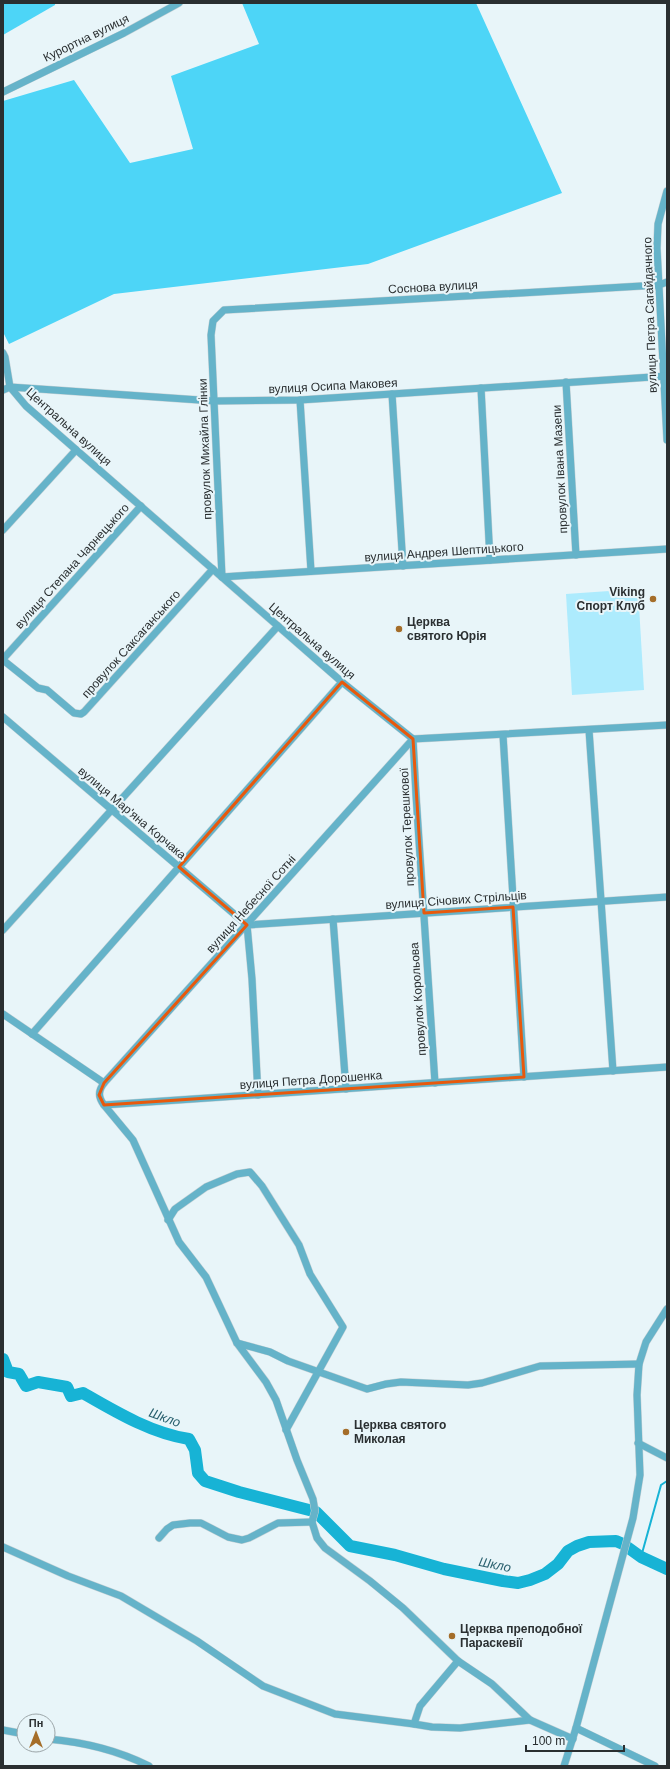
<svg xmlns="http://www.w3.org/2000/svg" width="670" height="1769" viewBox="0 0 670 1769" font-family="Helvetica,sans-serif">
<rect width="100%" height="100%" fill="#e8f5f9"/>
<polygon fill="#adebfd" points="638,589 644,690 572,695 566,594"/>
<g fill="#4dd5f7">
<polygon points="3,3 55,3 55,5 3,35"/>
<polygon points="242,3 476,3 562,193 368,264 114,294 9,344 3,332 3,101 74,80 130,163 193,149 171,76 259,44"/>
</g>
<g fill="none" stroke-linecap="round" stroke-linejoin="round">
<polyline stroke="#17b3d5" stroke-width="2" points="641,1557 661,1485 667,1481"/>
<g stroke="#17b3d5" stroke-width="12">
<path d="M3,1359L8,1372L19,1374L26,1386L38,1382L67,1387L71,1396L83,1393C116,1412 151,1433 189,1439L195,1450L198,1473L205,1481L239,1492L313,1511"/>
<polyline points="316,1512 350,1546 395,1555 444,1569 503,1581 518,1583 530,1580 545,1574 558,1564 568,1551 577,1546 589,1542 616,1541 623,1544 641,1557 667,1569"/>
</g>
<g stroke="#c6d1d5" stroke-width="8">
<g id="minor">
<polyline points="3,92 124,33 179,3"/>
<polyline points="667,191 658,224 657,248 667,440"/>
<polyline points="667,282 659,285 224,310 213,321 211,335 222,577 667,549"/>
<polyline points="3,353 5,357 10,387 26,406 342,682 413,739 667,725"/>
<polyline points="566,382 576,555"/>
<polyline points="481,388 490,560"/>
<polyline points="3,390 10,387 214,401 300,400 667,376"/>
<polyline points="392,394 403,566"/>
<polyline points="300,400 311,571"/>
<polyline points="3,530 76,450"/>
<polyline points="3,659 141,506"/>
<polyline points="3,660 38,688 47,690 74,713 81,714 84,712 213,569"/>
<polyline points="3,717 247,925"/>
<polyline points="589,730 613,1071"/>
<polyline points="503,735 524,1077"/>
<polyline points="413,739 416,795 435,1083"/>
<polyline points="333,919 346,1089"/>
<polyline points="247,925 667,897"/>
<polyline points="247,925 252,979 258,1095"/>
<polyline points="3,930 278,626"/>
<path d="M3,1014L104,1083C98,1091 98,1097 104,1105L667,1067"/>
<polyline points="32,1034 342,682"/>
<polyline points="104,1083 413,739"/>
<polyline points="104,1105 133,1140 179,1242 206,1277 237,1343 266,1382 276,1400 297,1460 313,1499 315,1511 312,1522 317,1538 325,1548 370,1581 403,1608 458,1661 492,1684 530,1720 573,1739"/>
<polyline points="168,1220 175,1209 206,1187 237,1174 250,1172 262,1186 299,1245 310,1274 343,1327 286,1430"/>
<polyline points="237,1343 270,1352 288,1361 367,1389 386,1384 401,1382 468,1385 482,1383 540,1366 639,1364"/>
<polyline points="638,1443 667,1458"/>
<polyline points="159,1538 167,1529 173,1525 190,1523 201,1523 228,1537 242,1540 249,1538 278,1523 312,1522"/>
<polyline points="3,1547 68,1576 121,1596 197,1641 263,1686 335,1714 414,1724 432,1727 460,1728 530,1720"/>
<polyline points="414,1724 420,1706 458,1661"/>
<polyline points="576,1728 655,1766"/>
<polyline points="3,1730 24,1734"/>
<path d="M48,1739C84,1742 117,1750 149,1766"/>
<polyline points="564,1766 576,1728 633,1518 640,1475 637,1395 639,1364 646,1342 667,1309"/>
</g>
</g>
<use href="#minor" stroke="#65b3c9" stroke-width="7"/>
</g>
<path fill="none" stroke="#e8590c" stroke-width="3" stroke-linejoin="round" d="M342,682L413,739L424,913L513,907L524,1077L104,1105L99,1095L104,1083L247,925L179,867Z"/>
<g fill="#a46d29" stroke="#e8f5f9" stroke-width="1.5">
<circle cx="653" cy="599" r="4"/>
<circle cx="399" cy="629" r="4"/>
<circle cx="346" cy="1432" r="4"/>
<circle cx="452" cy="1636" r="4"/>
</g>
<g text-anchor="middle" stroke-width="4" stroke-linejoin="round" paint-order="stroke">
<g font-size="12" fill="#2a2f31" stroke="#e8f5f9">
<text transform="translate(86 38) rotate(-26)" y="4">Курортна вулиця</text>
<text transform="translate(433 287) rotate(-3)" y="4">Соснова вулиця</text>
<text transform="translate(650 315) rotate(-92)" y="4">вулиця Петра Сагайдачного</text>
<text transform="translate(333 386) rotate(-3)" y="4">вулиця Осипа Маковея</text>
<text transform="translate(69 427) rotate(42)" y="4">Центральна вулиця</text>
<text transform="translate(205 449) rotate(-92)" y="4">провулок Михайла Глінки</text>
<text transform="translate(560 469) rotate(-93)" y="4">провулок Івана Мазепи</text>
<text transform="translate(444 552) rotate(-4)" y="4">вулиця Андрея Шептицького</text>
<text transform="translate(72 566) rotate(-48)" y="4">вулиця Степана Чарнецького</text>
<text transform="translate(312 641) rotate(41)" y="4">Центральна вулиця</text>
<text transform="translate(131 644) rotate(-48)" y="4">провулок Саксаганського</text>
<text transform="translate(132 813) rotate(40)" y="4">вулиця Мар'яна Корчака</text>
<text transform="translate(407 827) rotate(-93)" y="4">провулок Терешкової</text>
<text transform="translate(456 900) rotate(-4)" y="4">вулиця Січових Стрільців</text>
<text transform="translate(251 904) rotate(-48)" y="4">вулиця Небесної Сотні</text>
<text transform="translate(418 999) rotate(-94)" y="4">провулок Корольова</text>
<text transform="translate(311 1080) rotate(-4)" y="4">вулиця Петра Дорошенка</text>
</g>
<g font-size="12" font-weight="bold" fill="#2a2f31" stroke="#e8f5f9" text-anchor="start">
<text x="645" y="596" text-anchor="end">Viking<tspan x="645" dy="14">Спорт Клуб</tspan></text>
<text x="407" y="626">Церква<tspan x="407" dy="14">святого Юрія</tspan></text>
<text x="354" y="1429">Церква святого<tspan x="354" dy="14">Миколая</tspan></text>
<text x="460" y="1633">Церква преподобної<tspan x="460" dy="14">Параскевії</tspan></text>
</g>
<g font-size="13" font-style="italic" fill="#29606e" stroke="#e8f5f9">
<text transform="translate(165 1417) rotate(20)" y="5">Шкло</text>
<text transform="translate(495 1564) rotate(11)" y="5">Шкло</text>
</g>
</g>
<rect width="670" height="1769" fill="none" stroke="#2a2f31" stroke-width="8"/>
<g transform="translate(36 1733)"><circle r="19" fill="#e8f5f9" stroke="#9ca6a9"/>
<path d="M0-3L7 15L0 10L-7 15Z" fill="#a46d29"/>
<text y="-6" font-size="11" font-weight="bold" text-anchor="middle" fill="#2a2f31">Пн</text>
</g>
<path d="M526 1745v6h98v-6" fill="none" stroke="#2a2f31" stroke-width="2"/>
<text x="532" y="1745" font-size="12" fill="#2a2f31" stroke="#e8f5f9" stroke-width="3" paint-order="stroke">100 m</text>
</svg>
